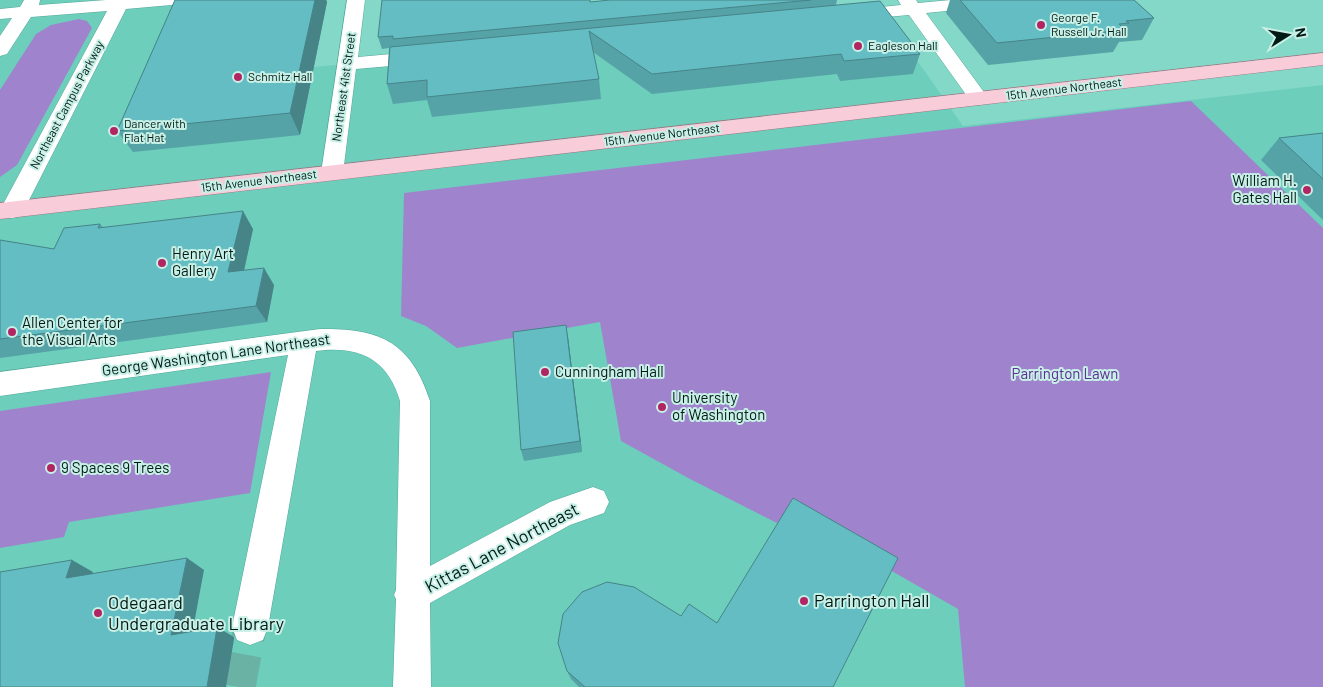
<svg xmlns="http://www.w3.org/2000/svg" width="1323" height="687" viewBox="0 0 1323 687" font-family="Barlow,sans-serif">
<rect width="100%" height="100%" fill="#84d8c8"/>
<polygon fill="#6dcebc" points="0,0 327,0 314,67 884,13 963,126 1323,85 1323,687 0,687"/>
<g fill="#9f84cd">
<polygon points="79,19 87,21 92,28 17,165 0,177 0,90 36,34 51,25"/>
<polygon points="1191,101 1323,228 1323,687 965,687 958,609 789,512 777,523 690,479 621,441 600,322 457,348 426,326 401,316 404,193"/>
<polygon points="271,372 250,493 69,522 64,537 0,548 0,411"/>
</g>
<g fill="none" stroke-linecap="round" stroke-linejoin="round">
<polyline stroke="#6ab2a4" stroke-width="33" stroke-dasharray="33 16" stroke-linecap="butt" points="239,687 250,627"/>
<g stroke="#53a899" stroke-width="1">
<g id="minor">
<polygon points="24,0 40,0 39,5 106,0 180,0 177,4 171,5 126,9 24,210 20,216 12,218 4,216 0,210 107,11 31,17 7,54 0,56 0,36 12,18 0,19 0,9 20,7"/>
<polygon points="347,0 365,0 358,57 425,51 432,53 435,57 432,61 425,63 356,69 343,173 340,178 332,180 324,178 321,173"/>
<polygon points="898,0 916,0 918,3 951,0 1015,0 1012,4 1006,5 926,13 989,99 986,103 979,105 972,103 909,15 851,20 845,19 842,15 845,11 851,10 901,5"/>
<path d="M320,329C380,328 411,342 430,401V566L550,502L593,487L604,491L609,502L604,513L570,525L430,603L431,687H393L396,599L394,595L396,590L400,401C388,359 359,345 316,351L268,627L263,640L250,645L237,640L232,627L288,355L0,396V372Z"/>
</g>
</g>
<g stroke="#9e7884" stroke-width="1">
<polygon id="major" points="1323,53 1323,65 0,219 0,203"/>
</g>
<use href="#minor" fill="#fff" fill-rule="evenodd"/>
<use href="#major" fill="#f8cdd9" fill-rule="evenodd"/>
</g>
<g fill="#56a3a7">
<polygon points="175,0 326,0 327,2 300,135 133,152 117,131"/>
<polygon points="610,0 837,0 836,5 920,54 913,74 840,81 837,74 652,94 593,52 599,79 601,99 432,117 427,100 393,104 387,84 389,48 382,49 378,37"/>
<polygon points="950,0 1134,0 1154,18 1142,40 1119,42 1113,52 988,65 946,13"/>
<polygon points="1323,133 1323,220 1261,160 1279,138"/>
<polygon points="100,224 103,227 253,229 244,270 274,285 267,322 0,358 0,240 54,249"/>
<polygon points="568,337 582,452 524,461 521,450"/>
<polygon points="681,616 717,623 833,687 579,687 571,679 567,671"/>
</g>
<g fill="#468488">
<polygon points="315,0 326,0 327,2 300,135 290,113"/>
<polygon points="243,211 253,229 240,289 228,272"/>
<polygon points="264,268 274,285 267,322 256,306"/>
<polygon points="566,325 568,337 582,452 580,441"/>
<polygon points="187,558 204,570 190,645 171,635"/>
<polygon points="72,560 93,572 88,589 66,578"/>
<polygon points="217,627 234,637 234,639 226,687 207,687"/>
</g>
<g fill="#64bdc2" stroke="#468488">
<polygon points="175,0 315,0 290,113 117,131"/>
<polygon points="382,0 590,0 590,2 610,0 811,0 393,39 393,36 378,37"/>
<polygon points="960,0 1134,0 1154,18 1126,21 1129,23 1119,24 1125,30 997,43"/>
<polygon points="880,1 920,54 844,61 841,54 652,74 589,31 599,79 427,97 427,80 387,84 390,47"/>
<polygon points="1323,133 1323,179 1279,138"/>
<polygon points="243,211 228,272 264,268 256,306 0,339 0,240 54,249 64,228 100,224 98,228"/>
<polygon points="566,325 580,441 521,450 513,332"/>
<polygon points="793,498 898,558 833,687 585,687 567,671 558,643 563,614 582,592 607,582 634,587 681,616 689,604 717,623"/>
<polygon points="187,558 171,635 217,627 217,628 207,687 0,687 0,572 72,560 66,578"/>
</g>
<g fill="#b12662" stroke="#c8f0e7" stroke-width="2">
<circle cx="1041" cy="25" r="5"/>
<circle cx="858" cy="46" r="5"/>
<circle cx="238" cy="77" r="5"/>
<circle cx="114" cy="131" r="5"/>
<circle cx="1307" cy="190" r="5"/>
<circle cx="162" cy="263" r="5"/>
<circle cx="12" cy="332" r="5"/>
<circle cx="545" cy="372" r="5"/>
<circle cx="662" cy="407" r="5"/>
<circle cx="51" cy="468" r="5"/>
<circle cx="804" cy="601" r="5"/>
<circle cx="98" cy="613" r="5"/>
</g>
<g text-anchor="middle" stroke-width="4" stroke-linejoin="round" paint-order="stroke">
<g font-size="12" fill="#011a16" stroke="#c8f0e7" text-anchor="start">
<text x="1051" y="22">George F.<tspan x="1051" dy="14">Russell Jr. Hall</tspan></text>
<text x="868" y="50">Eagleson Hall</text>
<text x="248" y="81">Schmitz Hall</text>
<text x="124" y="128">Dancer with<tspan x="124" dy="14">Flat Hat</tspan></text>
</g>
<g font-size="12" fill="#011a16" stroke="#c8f0e7">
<text transform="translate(344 87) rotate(-82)" y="4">Northeast 41st Street</text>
<text transform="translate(1064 89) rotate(-7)" y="4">15th Avenue Northeast</text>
<text transform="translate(67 105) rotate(-62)" y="4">Northeast Campus Parkway</text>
<text transform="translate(662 135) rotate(-7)" y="4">15th Avenue Northeast</text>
<text transform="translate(259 181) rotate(-7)" y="4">15th Avenue Northeast</text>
</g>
<g font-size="15" fill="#011a16" stroke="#c8f0e7" text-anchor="start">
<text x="1297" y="186" text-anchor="end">William H.<tspan x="1297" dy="17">Gates Hall</tspan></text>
<text x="172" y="259">Henry Art<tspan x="172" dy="17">Gallery</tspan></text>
<text x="22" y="328">Allen Center for<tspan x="22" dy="17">the Visual Arts</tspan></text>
<text x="555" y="377">Cunningham Hall</text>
<text x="672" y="403">University<tspan x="672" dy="17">of Washington</tspan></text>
<text x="61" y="473">9 Spaces 9 Trees</text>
</g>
<g font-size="15" fill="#011a16" stroke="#c8f0e7">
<text transform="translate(216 355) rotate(-8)" y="5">George Washington Lane Northeast</text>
</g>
<g font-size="15" fill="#5b2c93" stroke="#c8f0e7">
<text x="1065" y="379">Parrington Lawn</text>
</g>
<g font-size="18" fill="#011a16" stroke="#c8f0e7">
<text transform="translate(502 548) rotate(-28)" y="6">Kittas Lane Northeast</text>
</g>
<g font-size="18" fill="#011a16" stroke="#c8f0e7" text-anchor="start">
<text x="814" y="607">Parrington Hall</text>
<text x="108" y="609">Odegaard<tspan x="108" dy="21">Undergraduate Library</tspan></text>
</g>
</g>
<g transform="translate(1288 35) rotate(79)" stroke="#c8f0e7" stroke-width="4" paint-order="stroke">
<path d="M0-4L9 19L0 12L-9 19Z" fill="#011a16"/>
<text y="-8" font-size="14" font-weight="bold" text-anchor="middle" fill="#011a16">N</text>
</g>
</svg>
